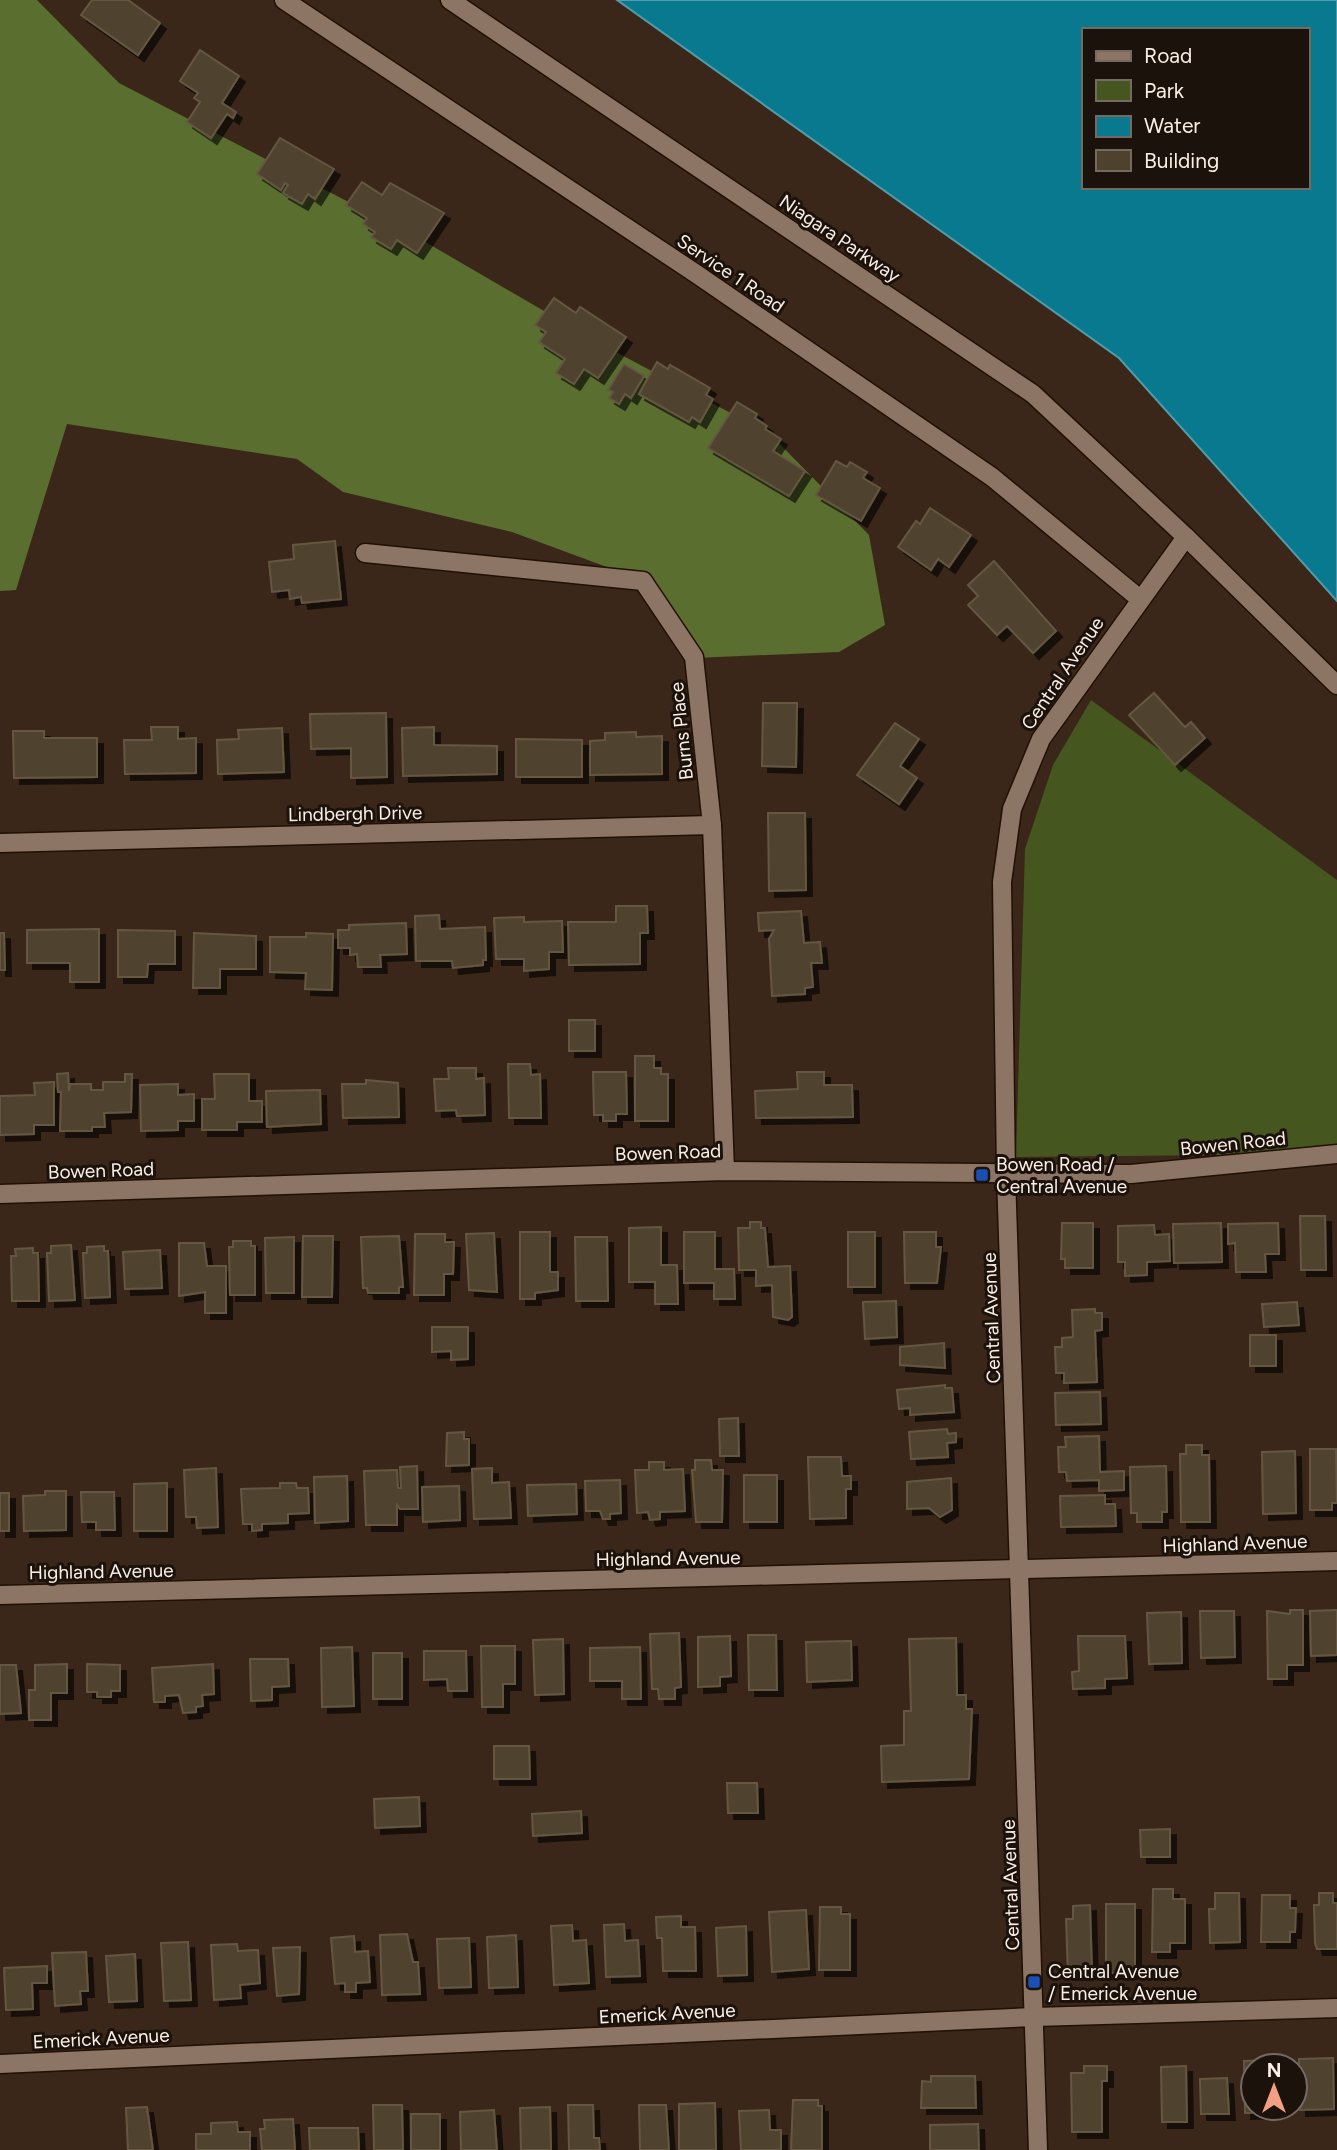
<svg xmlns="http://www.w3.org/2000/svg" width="1337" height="2150" viewBox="0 0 1337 2150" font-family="Figtree,sans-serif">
<defs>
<filter id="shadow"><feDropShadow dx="6" dy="6" stdDeviation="0" flood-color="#0009"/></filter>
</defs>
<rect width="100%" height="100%" fill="#3a2719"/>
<polygon fill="#45571f" points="1091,700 1337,880 1337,1154 1016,1157 1025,849 1053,765"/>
<polygon fill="#596e2f" points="0,0 37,0 119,83 422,240 599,343 770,434 869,535 885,625 839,652 694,658 642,580 512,532 343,492 297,459 67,424 16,590 0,591"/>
<path fill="#08798f" stroke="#519ca8" stroke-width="2" fill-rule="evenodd" d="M617,0H1337V601L1119,358ZM1083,30H1307V187H1083Z"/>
<g fill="#4f422d" stroke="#655742" stroke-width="2" filter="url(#shadow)">
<polygon points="92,0 128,0 160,23 138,55 81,15"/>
<polygon points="200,50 239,76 222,103 236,112 233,118 227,114 211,138 187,122 200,102 194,98 198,93 180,81"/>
<polygon points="280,138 334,169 315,199 308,194 302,204 283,193 288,185 285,183 281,190 257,174"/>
<polygon points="362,182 382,195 390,183 444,213 417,253 397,240 391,249 371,237 375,232 363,224 367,218 346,205"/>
<polygon points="554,298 576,313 580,307 626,337 598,378 584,369 574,384 556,373 565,359 539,342 546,332 535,325"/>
<polygon points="657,362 668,369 670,365 710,388 706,395 713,399 700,422 692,417 689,422 639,394"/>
<polygon points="624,364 644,376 631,398 625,394 619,404 609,398 613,392 608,390"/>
<polygon points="737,402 757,414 755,418 767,426 765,429 781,439 773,451 805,471 789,496 708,448"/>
<polygon points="836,461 847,467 850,462 867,472 863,478 880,488 861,521 816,495"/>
<polygon points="930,508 971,535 949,567 938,559 931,570 898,547 916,521 920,524"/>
<polygon points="335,541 341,599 302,603 301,597 290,599 289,590 272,592 269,562 294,559 293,545"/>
<polygon points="994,561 1056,631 1033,653 1007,626 997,635 968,605 978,596 968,585"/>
<polygon points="1154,693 1185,727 1191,722 1205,738 1175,765 1129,715"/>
<polygon points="763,703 797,703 796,767 762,766"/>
<polygon points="386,713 387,777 351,778 351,748 311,749 310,714"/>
<polygon points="895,723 919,739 900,766 917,778 899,804 857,775"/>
<polygon points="151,727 178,727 178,739 196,738 196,773 125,774 124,740 152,740"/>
<polygon points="434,727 434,745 497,746 497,774 403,776 402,728"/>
<polygon points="282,728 284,772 218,774 217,740 239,739 238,730"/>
<polygon points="13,731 44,731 44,738 97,738 97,777 14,778"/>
<polygon points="636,732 636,737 662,736 662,774 590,775 590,741 605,740 605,733"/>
<polygon points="516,739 582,740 582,777 516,777"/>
<polygon points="768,813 805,813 806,890 769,891"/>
<polygon points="616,906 647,906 648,933 640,933 640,964 569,965 568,922 616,922"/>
<polygon points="801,911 804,943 820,942 822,963 811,963 813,987 805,988 805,994 772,996 769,939 774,930 759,931 758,913"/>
<polygon points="439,915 440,929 485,927 486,960 483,960 483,965 453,968 452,961 416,961 415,916"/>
<polygon points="524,917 524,922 562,921 563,952 549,952 549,969 524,971 524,959 496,959 494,918"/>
<polygon points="406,923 407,954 380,955 381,967 358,967 357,954 350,955 350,948 338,948 338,930 349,930 349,925"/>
<polygon points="99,929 99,982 70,982 70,963 27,963 27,930"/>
<polygon points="118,930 175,931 175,964 148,964 147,977 118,977"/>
<polygon points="0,933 4,933 5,970 0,970"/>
<polygon points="194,933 256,936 256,969 220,969 220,988 193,988"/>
<polygon points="306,933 333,934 332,990 305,989 306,973 270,972 270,937 306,937"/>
<rect x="569" y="1020" width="26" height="31"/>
<polygon points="635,1056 654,1056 654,1068 661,1068 661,1074 668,1074 668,1121 635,1121"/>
<polygon points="508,1064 530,1064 531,1075 540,1074 541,1118 509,1118"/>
<polygon points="448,1068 476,1068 476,1079 484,1078 485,1115 457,1116 456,1110 436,1111 434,1079 449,1079"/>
<polygon points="593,1072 626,1072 627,1114 616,1114 616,1121 603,1121 603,1115 594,1115"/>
<polygon points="797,1072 824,1072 824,1085 852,1085 853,1117 756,1118 755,1091 798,1089"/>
<polygon points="68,1073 69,1091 70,1084 91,1084 91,1090 103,1090 103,1082 125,1082 125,1074 132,1074 131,1112 104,1113 105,1127 92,1127 92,1131 60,1131 61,1092 58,1092 57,1074"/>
<polygon points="214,1074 249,1074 249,1101 262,1101 262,1122 237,1122 237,1130 202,1130 202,1099 215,1099"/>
<polygon points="366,1080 398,1083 399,1117 343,1118 342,1084 366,1084"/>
<polygon points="54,1082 54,1125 34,1125 34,1134 0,1135 0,1096 35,1095 34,1083"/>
<polygon points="178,1084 178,1095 194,1094 194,1121 178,1121 178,1130 141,1131 140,1085"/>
<polygon points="320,1090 321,1124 267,1127 266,1091"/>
<polygon points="1300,1216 1325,1216 1326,1270 1301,1270"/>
<polygon points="750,1222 761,1222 761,1228 765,1228 768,1267 790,1266 792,1317 788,1320 773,1317 772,1285 756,1286 756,1270 739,1270 738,1228 750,1228"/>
<polygon points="1062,1223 1093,1223 1093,1268 1065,1268 1065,1259 1061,1259"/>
<polygon points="1221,1223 1222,1262 1174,1263 1173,1224"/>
<polygon points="1278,1223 1279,1254 1265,1254 1266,1272 1236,1272 1235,1243 1228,1244 1228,1224"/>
<polygon points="1154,1225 1155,1235 1169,1234 1170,1261 1147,1262 1147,1275 1125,1276 1125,1262 1118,1262 1118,1226"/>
<polygon points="661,1227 661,1265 677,1265 678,1304 655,1304 655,1282 629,1282 629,1228"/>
<polygon points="520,1232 550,1232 550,1272 558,1272 558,1290 535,1293 535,1299 520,1299"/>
<polygon points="684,1232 715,1232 715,1269 734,1269 735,1299 714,1299 714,1283 684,1283"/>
<rect x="848" y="1232" width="27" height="55"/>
<polygon points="904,1232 936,1232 936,1247 941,1247 937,1283 905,1283"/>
<polygon points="494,1233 497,1292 469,1290 466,1234"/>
<polygon points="415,1234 445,1234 445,1242 454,1242 453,1274 444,1274 444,1295 414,1295"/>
<polygon points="303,1236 333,1236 332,1297 302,1297"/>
<polygon points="399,1236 403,1287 399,1287 399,1293 368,1293 367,1288 363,1288 361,1237"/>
<polygon points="294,1237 294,1293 266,1293 265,1238"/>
<polygon points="575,1237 607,1237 608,1301 576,1301"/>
<polygon points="233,1241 251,1241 251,1246 255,1246 255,1295 230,1295 229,1247 233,1247"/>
<polygon points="179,1243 204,1243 207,1266 226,1266 226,1313 205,1313 205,1292 179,1296"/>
<polygon points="71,1245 75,1300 49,1301 47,1253 51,1253 51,1246"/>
<polygon points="104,1246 104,1251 108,1251 110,1297 85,1298 83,1253 87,1253 87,1247"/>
<polygon points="33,1248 33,1253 38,1253 39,1301 12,1301 11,1256 16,1256 15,1249"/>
<polygon points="160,1250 162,1288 125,1289 123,1252"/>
<polygon points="896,1301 897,1337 865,1339 863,1302"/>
<polygon points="1297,1302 1299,1325 1264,1327 1262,1304"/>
<polygon points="1095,1309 1095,1313 1102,1313 1102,1330 1095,1331 1097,1382 1064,1383 1064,1373 1056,1373 1055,1347 1062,1347 1062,1338 1073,1337 1072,1310"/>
<polygon points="432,1327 468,1327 468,1359 451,1360 451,1351 432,1352"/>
<rect x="1250" y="1335" width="26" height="31"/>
<polygon points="944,1343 945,1368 900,1365 900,1347"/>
<polygon points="945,1385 945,1388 952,1388 954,1412 910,1415 910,1408 899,1409 897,1390"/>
<polygon points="1100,1392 1101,1424 1056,1425 1055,1393"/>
<polygon points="738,1418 739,1456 720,1456 719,1419"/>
<polygon points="947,1429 948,1434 956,1433 956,1442 947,1443 948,1457 911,1459 909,1432"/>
<polygon points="464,1432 464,1439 469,1439 469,1465 446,1466 447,1433"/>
<polygon points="1099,1436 1100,1472 1124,1471 1124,1490 1099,1491 1099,1480 1067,1481 1066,1472 1059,1472 1058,1447 1066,1447 1065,1437"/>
<polygon points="1186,1445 1202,1445 1202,1455 1209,1455 1210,1522 1181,1522 1180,1454 1186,1454"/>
<polygon points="1310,1449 1336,1449 1337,1503 1332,1503 1332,1510 1310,1510"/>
<polygon points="1295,1451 1296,1513 1263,1514 1262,1452"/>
<polygon points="808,1457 841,1457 842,1476 851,1476 851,1489 846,1489 846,1518 810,1519"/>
<polygon points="695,1460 711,1460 712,1470 723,1470 722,1522 696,1522 692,1470 695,1470"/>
<polygon points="649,1462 664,1462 664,1470 683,1469 685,1511 660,1512 660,1519 650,1520 648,1512 637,1513 635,1470 649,1470"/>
<polygon points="417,1466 418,1509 400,1509 397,1505 397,1525 366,1525 364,1471 397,1470 398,1488 401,1488 400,1467"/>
<polygon points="1166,1466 1167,1512 1162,1512 1162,1522 1137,1522 1137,1513 1131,1513 1130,1467"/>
<polygon points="216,1468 218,1527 197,1528 196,1517 186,1517 184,1470"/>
<polygon points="492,1468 492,1483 509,1482 511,1518 474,1519 472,1469"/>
<rect x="744" y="1475" width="33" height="47"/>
<polygon points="347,1476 348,1521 315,1523 314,1477"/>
<polygon points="951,1478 952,1510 940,1517 929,1508 907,1509 907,1482"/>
<polygon points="620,1480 621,1513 610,1514 610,1519 603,1519 600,1511 586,1511 585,1481"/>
<polygon points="167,1483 167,1531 134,1531 134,1484"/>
<polygon points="280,1483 296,1483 297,1488 308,1488 309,1513 288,1514 288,1523 262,1524 262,1530 252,1531 252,1524 243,1524 241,1489 280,1488"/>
<polygon points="576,1484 577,1514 528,1516 527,1485"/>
<polygon points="459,1486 460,1520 423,1522 422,1487"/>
<polygon points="45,1491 66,1491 66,1530 24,1531 23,1496 45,1495"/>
<polygon points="81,1492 114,1492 115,1530 96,1530 96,1522 82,1522"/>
<rect x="0" y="1493" width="9" height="38"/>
<polygon points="1105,1495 1105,1504 1115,1504 1116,1526 1061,1527 1060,1496"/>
<polygon points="1290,1610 1303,1610 1303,1665 1287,1665 1287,1679 1268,1679 1267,1611 1290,1614"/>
<polygon points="1337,1610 1337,1655 1311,1656 1310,1611"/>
<polygon points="1200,1611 1234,1611 1235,1657 1201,1658"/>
<polygon points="1181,1612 1182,1663 1149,1664 1147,1613"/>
<polygon points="679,1633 681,1687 675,1688 675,1699 659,1699 658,1689 652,1689 650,1634"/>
<polygon points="748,1635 776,1635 777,1690 749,1690"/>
<polygon points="730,1636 731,1676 720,1677 720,1686 698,1687 698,1637"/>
<polygon points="1078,1636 1125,1636 1127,1678 1105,1679 1105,1688 1073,1689 1072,1672 1079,1671"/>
<polygon points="956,1638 957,1695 966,1695 966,1709 972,1709 969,1779 882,1782 881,1746 904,1745 904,1711 911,1711 909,1639"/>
<polygon points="563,1639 564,1694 535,1695 533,1640"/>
<polygon points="851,1641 852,1680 807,1682 806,1642"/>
<polygon points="481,1646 515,1646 515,1684 503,1684 503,1707 482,1707"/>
<polygon points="352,1647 354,1706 322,1707 321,1648"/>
<polygon points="640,1647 641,1699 622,1699 622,1681 590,1681 590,1648"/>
<polygon points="424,1651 466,1651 467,1691 448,1691 447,1679 424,1680"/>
<rect x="373" y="1653" width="29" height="46"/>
<polygon points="250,1659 288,1659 289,1686 272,1687 272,1700 251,1701"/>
<polygon points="67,1664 67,1693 51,1693 51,1720 29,1720 29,1690 35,1690 35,1665"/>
<polygon points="87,1664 120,1665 120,1691 111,1691 111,1697 97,1697 97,1692 87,1692"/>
<polygon points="213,1664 214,1694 202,1695 203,1706 196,1707 196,1712 183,1713 179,1695 165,1696 165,1702 154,1702 152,1668"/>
<polygon points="0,1665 16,1665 21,1713 0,1714"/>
<polygon points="494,1746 529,1746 530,1779 494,1779"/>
<polygon points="727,1783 757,1783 758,1813 728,1813"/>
<polygon points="419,1797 420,1826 375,1828 374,1799"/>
<polygon points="581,1811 582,1833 533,1836 532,1814"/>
<polygon points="1170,1829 1170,1857 1141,1857 1140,1830"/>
<polygon points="1153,1889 1173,1889 1173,1899 1185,1899 1185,1943 1170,1943 1170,1952 1152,1952"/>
<polygon points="1215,1893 1239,1893 1240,1942 1210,1943 1209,1909 1215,1909"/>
<polygon points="1319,1893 1333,1893 1333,1903 1337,1903 1337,1949 1317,1949 1315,1943 1314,1905 1319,1905"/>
<polygon points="1262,1895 1290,1895 1290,1908 1296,1908 1295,1932 1290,1932 1290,1942 1261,1942"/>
<rect x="1106" y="1904" width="29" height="69"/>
<polygon points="1090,1905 1092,1973 1068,1974 1066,1919 1073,1919 1073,1906"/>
<polygon points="820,1907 841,1907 841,1914 850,1914 850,1970 819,1970"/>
<polygon points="806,1910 809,1969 772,1972 769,1912"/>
<polygon points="681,1916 681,1927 695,1927 696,1971 663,1971 662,1938 657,1938 656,1917"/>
<polygon points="624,1924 625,1941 638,1940 640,1976 606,1977 604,1925"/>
<polygon points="572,1925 573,1941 586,1940 589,1983 554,1985 551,1926"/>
<polygon points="746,1926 747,1975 718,1976 716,1928"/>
<polygon points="407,1934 413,1962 418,1962 420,1994 382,1995 380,1935"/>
<polygon points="516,1935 518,1987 489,1988 487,1937"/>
<polygon points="354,1936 355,1952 368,1951 370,1982 356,1983 356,1992 345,1992 345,1983 335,1984 331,1938"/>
<polygon points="469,1938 471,1987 439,1988 437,1939"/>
<polygon points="188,1942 191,2000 164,2001 161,1943"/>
<polygon points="237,1944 238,1951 258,1950 260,1983 240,1985 241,1998 214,2000 211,1945"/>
<polygon points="300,1947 299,1994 277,1996 273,1948"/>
<polygon points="86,1952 88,1991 80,1991 81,2004 55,2006 52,1953"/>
<polygon points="135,1954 137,2001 109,2002 106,1956"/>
<polygon points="47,1966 47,1983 32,1983 33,2009 6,2010 4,1968"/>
<polygon points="1333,2058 1334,2109 1300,2110 1299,2059"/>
<polygon points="1278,2060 1279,2066 1253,2066 1253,2108 1279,2108 1279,2112 1245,2113 1244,2061"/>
<polygon points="1084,2066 1107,2066 1107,2081 1102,2081 1102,2132 1072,2132 1071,2073 1084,2073"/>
<polygon points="1186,2066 1187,2122 1162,2122 1161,2067"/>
<polygon points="931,2076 975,2076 976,2108 921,2108 922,2081 931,2082"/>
<polygon points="1227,2078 1229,2114 1201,2114 1200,2079"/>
<polygon points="793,2100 818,2100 818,2106 822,2106 822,2150 791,2150"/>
<polygon points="715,2103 716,2150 679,2150 679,2104"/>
<polygon points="373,2105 402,2105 403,2150 374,2150"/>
<polygon points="568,2105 593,2105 594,2138 599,2138 600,2150 569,2150"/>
<polygon points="639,2105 666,2105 669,2150 640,2150"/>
<polygon points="147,2107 153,2150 128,2150 126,2108"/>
<polygon points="550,2107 551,2150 521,2150 520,2108"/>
<polygon points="494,2110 497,2150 461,2150 460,2112"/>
<polygon points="769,2110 770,2130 781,2130 781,2150 741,2150 739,2111"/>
<rect x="411" y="2114" width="29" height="36"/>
<polygon points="293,2119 295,2150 262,2150 260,2129 265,2129 264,2120"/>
<polygon points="237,2122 238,2132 250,2132 250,2150 196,2150 196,2134 211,2134 211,2123"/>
<polygon points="978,2124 979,2150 930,2150 930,2125"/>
<polygon points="309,2128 358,2128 359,2150 310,2150"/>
</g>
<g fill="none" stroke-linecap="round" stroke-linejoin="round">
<g stroke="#211003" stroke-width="21">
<g id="street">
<polyline points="284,0 695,273 992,477 1140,599"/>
<polyline points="365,553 643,581 694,657 712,825 725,1171"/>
<polyline points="0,843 712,825"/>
<polyline points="0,1194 725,1171 1131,1174 1337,1154"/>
<polyline points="0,1595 1337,1561"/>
<polyline points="0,2064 1035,2017 1337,2008"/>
</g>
</g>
<g stroke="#211003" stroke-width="21">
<g id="secondary">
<polyline points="450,0 1033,394 1186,537 1337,685"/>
<polyline points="1038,2150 1006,1175 1002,882 1012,809 1041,739 1186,537"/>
</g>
</g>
<use href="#street" stroke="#8c7565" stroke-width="18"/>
<use href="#secondary" stroke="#8c7565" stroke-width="18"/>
</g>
<g fill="#1a4fb4" stroke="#1b120c" stroke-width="2.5">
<rect x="975" y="1168" width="14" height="14" rx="3.5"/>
<rect x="1027" y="1975" width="14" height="14" rx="3.5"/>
</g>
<g text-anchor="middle" stroke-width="6" stroke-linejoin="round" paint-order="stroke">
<g font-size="19" fill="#fbeee4" stroke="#1b120c">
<text transform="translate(840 238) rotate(34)" y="7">Niagara Parkway</text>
<text transform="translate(731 273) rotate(34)" y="7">Service 1 Road</text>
<text transform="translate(1062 673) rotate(-56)" y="7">Central Avenue</text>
<text transform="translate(681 731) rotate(-96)" y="7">Burns Place</text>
<text transform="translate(355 813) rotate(-1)" y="7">Lindbergh Drive</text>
<text transform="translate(1233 1143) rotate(-6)" y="7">Bowen Road</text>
<text transform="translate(668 1152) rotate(-2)" y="7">Bowen Road</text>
<text transform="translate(101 1170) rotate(-2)" y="7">Bowen Road</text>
<text transform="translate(991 1318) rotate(-92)" y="7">Central Avenue</text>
<text transform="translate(1235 1543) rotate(-2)" y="7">Highland Avenue</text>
<text transform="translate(668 1558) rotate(-1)" y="7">Highland Avenue</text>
<text transform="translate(101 1571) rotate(-1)" y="7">Highland Avenue</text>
<text transform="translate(1010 1885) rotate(-92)" y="7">Central Avenue</text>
<text transform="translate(667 2013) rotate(-3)" y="7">Emerick Avenue</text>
<text transform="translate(101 2038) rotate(-3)" y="7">Emerick Avenue</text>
</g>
<g font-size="19" fill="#fbeee4" stroke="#1b120c" text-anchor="start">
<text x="996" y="1171">Bowen Road /<tspan x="996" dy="22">Central Avenue</tspan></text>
<text x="1048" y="1978">Central Avenue<tspan x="1048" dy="22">/ Emerick Avenue</tspan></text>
</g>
</g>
<rect x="1082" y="28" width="228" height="161" fill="#1b120c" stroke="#756a62" stroke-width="2"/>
<rect x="1096" y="51" width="35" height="10" fill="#8c7565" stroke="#756a62" stroke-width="2"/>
<text x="1144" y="63" font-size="21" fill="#fbeee4">Road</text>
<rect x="1096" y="80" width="35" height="21" fill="#45571f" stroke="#756a62" stroke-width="2"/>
<text x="1144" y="98" font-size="21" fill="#fbeee4">Park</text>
<rect x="1096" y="116" width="35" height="21" fill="#08798f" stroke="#756a62" stroke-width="2"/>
<text x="1144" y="133" font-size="21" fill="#fbeee4">Water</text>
<rect x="1096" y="150" width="35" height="21" fill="#4f422d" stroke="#756a62" stroke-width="2"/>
<text x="1144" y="168" font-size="21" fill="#fbeee4">Building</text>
<g transform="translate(1274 2087)"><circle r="33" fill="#1b120c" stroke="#756a62" stroke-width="2"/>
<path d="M0-5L12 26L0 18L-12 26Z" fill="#f39f84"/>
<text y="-10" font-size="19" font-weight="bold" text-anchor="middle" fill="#fbeee4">N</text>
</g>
</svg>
